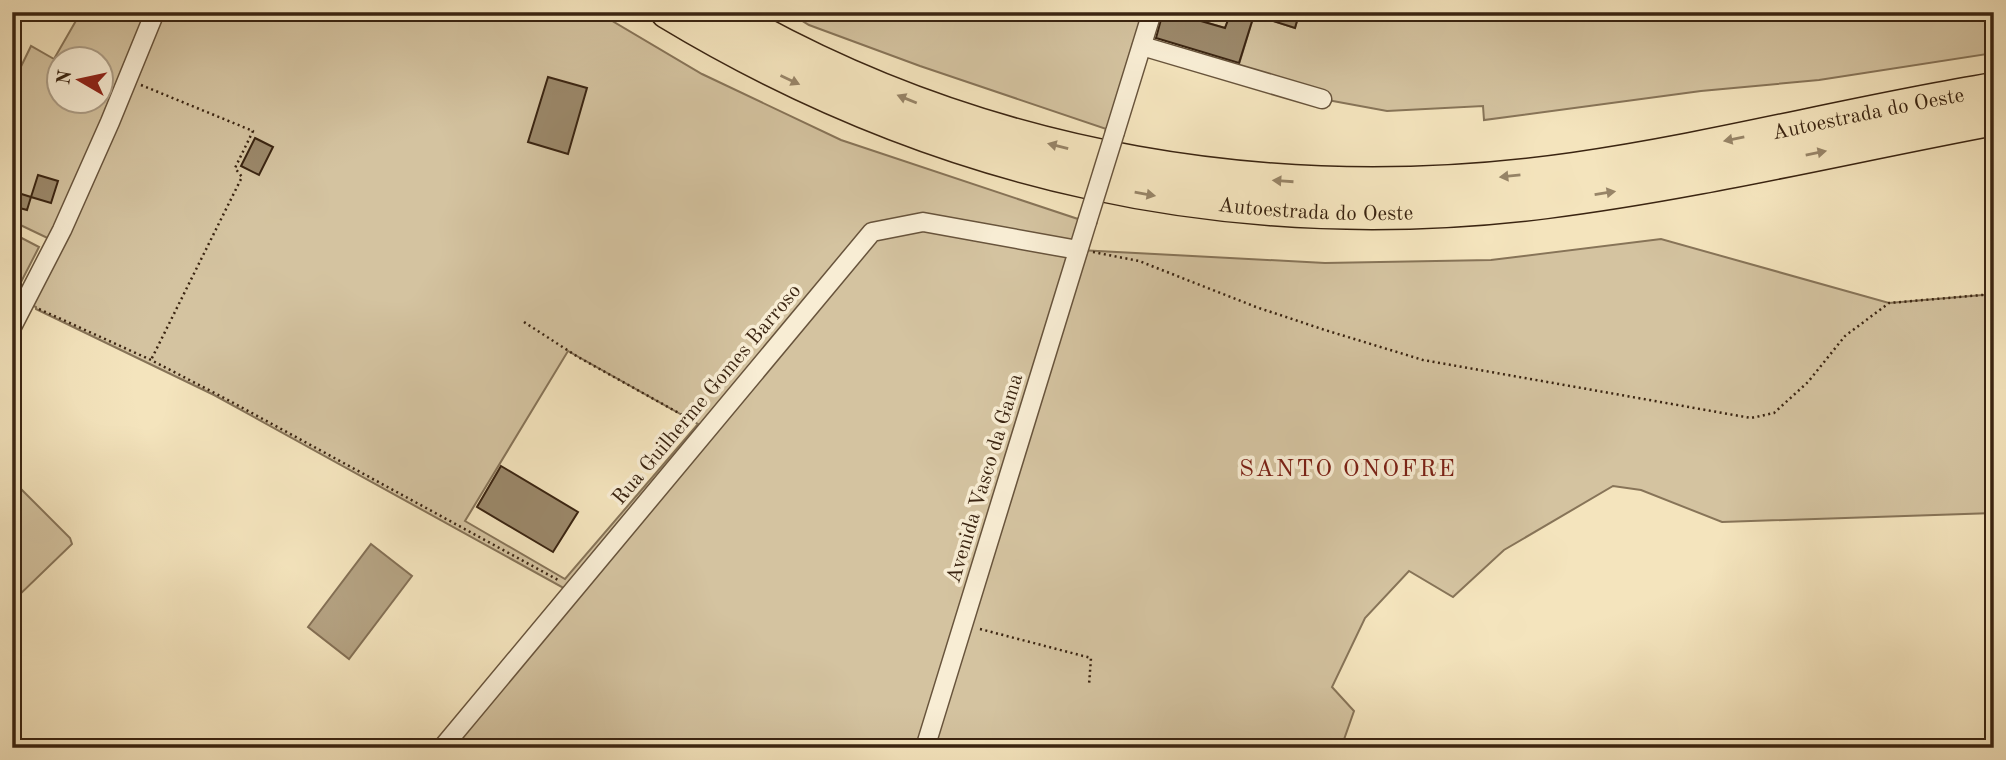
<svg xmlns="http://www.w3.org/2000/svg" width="2006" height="760" viewBox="0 0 2006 760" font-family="'Old Standard TT',serif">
<rect width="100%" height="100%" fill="#f4e4bd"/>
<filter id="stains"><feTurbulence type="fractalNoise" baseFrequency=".00286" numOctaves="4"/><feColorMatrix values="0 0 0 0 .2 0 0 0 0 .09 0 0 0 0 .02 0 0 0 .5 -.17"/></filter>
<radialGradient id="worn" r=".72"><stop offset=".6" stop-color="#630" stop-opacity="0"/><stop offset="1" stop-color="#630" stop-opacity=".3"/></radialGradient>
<g fill="#d4c3a0" stroke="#877458" stroke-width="2" fill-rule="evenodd">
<path d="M81,12H597L702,74L841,140L1087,222L1079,250L1325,263L1491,260L1661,239L1889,303L1994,294V513L1722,522L1641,490L1613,486L1504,550L1453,597L1409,571L1365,618L1332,687L1354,711L1341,748H442L571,592L214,395L36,309V307L26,303L56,242L12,221V85L31,46L54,59ZM60,60H102V102H60ZM568,351L698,424L565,579L465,521Z"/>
<polygon points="788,12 1152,12 1115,132 920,66 809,25"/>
<polygon points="1170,12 1231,12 1225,28"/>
<polygon points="1292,12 1994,12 1994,53 1819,80 1701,91 1484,120 1483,106 1387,111 1322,99 1236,74 1254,15 1295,28 1299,14"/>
<polygon points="12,233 39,247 19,286 12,283"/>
<polygon points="12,480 70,538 72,544 12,602"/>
</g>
<polygon fill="#b5a383" stroke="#847055" stroke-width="2" points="371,544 412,576 349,659 308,627"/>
<g fill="#9b886a" stroke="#3a2411" stroke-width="2">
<polygon points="1163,12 1204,12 1201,21 1225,28 1231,12 1291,12 1299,14 1295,28 1254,15 1239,63 1156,38"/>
<polygon points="548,77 587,88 568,154 528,142"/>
<polygon points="255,138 273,147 259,175 241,166"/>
<polygon points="38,175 58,181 51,203 31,197"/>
<polygon points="15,192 31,197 27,210 12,206"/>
<polygon points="501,466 578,512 553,552 477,507"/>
</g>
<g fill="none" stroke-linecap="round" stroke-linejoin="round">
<g stroke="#68543c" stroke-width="21">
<g id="minor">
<polyline points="1142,46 1322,99"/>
<polyline points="1115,132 1152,12"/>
<polyline points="12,327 62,230 110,122 155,12"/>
<polyline points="442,748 872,232 923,222 1078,250"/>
<polyline points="925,748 1087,222"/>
</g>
</g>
<g stroke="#3a2411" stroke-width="35">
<g id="motorway">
<path id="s1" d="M667,12C937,175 1233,241 1546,202C1696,183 1845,147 1994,119"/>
<path id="s2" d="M724,12C982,162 1280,211 1574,169C1715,149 1853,112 1994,89"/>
</g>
</g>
<g stroke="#3a2411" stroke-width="2.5" stroke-dasharray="2 3.5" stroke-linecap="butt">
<polyline points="141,85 253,131 235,168 242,177 151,360"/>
<polyline points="1093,252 1139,261 1256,307 1325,330 1423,360 1751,418 1774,413 1808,382 1845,336 1889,303 1994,294"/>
<polyline points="39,309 151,360 228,400 560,581"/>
<polyline points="524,322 578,357 695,422"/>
<polyline points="980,629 1091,658 1089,685"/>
</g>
<use href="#minor" stroke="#f8edd4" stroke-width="18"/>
<use href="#motorway" stroke="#f4e4bd" stroke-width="32"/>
<g stroke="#68543c" stroke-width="21" stroke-linecap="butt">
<polyline id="minor-bridge" points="1087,222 1115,132"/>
</g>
<use href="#minor-bridge" stroke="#f8edd4" stroke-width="18"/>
</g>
<defs><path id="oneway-solid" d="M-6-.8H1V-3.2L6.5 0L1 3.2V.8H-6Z" transform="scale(1.75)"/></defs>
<g fill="#978467">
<use href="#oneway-solid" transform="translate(790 80) rotate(25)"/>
<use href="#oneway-solid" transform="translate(907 99) rotate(-158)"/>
<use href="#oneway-solid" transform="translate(1734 139) rotate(169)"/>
<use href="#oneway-solid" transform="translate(1058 146) rotate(-166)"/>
<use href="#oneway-solid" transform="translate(1816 153) rotate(-11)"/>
<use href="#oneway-solid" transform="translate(1510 176) rotate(174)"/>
<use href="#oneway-solid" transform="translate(1283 181) rotate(-176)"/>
<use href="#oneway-solid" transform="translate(1605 193) rotate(-9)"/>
<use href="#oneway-solid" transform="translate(1145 194) rotate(10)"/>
</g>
<g text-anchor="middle" stroke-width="7" stroke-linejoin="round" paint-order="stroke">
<g font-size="21" fill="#3a2411" stroke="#f8edd4">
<text dy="7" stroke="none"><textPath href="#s2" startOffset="1180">Autoestrada do Oeste</textPath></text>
<text dy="7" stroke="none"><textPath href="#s1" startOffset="686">Autoestrada do Oeste</textPath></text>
<text transform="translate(706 394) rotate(-50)" y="7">Rua Guilherme Gomes Barroso</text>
<text transform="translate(984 478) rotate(-73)" y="7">Avenida Vasco da Gama</text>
</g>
<g font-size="24" letter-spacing="2" fill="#7a1f14" stroke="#f8edd4">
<text x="1348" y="476">SANTO ONOFRE</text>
</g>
</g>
<rect width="2006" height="760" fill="none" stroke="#f4e4bd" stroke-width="42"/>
<rect x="14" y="14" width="1978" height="732" fill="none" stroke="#3a2411" stroke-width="3.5"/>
<rect x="21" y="21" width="1964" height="718" fill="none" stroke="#3a2411" stroke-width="2"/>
<g transform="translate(80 80) rotate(279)"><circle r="33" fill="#f8edd4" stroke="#ac9d86" stroke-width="2"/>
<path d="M0-5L12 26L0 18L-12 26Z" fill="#8f2418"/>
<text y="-10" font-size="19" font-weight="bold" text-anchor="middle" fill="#3a2411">N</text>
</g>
<rect width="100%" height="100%" filter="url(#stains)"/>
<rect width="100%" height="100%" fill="url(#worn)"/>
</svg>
